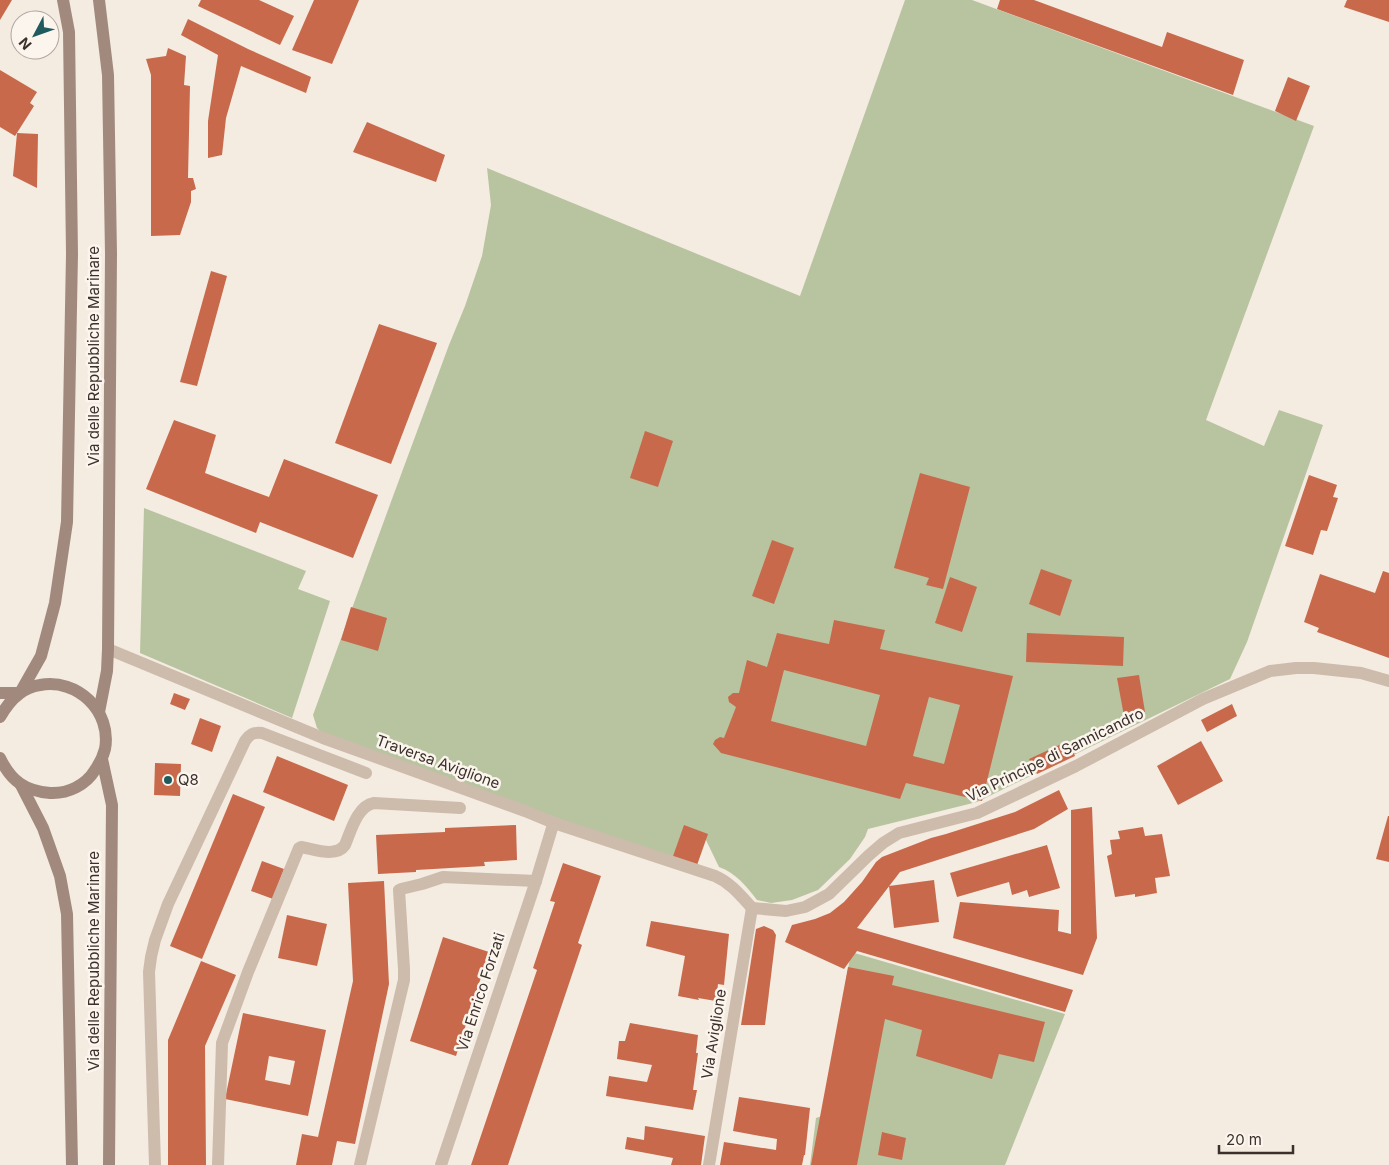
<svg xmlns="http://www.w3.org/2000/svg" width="1389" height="1165" viewBox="0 0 1389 1165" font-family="Inter,sans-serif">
<rect width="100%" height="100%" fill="#f4ebe1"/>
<g fill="#b8c4a0">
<path d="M905,0H972L1314,126L1206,420L1264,446L1279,410L1323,425L1247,642L1230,679L977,802L868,829L865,837L850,859L818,890L792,900L771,903L757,900C746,886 736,873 719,867L704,836L693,866L325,736L317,728L313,715L392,499L449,345L465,306L482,256L491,205L487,168L800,296Z"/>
<polygon points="144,508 306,571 298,589 330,601 292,718 140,653"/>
<polygon points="851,952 1065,1014 1005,1165 810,1165 816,1118 822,1116"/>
</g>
<g fill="#c8694b" fill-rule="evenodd">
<polygon points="0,0 12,0 0,20"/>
<polygon points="201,0 259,0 294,16 280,45 198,6"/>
<polygon points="314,0 359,0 332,64 292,50"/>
<polygon points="1000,0 1034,0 1162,47 1167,32 1244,60 1233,95 997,9"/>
<polygon points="1347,0 1389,0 1389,22 1344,7"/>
<polygon points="188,19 248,49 311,77 306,93 241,66 226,118 222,155 208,158 208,121 218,55 181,35"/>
<polygon points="168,48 186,56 184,85 190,86 188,178 193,178 196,189 191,191 191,202 180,235 151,236 151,75 146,59 166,56"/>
<polygon points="0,70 37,92 30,103 34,106 15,136 0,127"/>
<polygon points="1288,77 1310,86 1296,121 1275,111"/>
<polygon points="367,122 445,155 436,182 353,152"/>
<polygon points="17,133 38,134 37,188 13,176"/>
<polygon points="211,271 227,276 197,386 180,382"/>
<polygon points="379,324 437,343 391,464 335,443"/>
<polygon points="174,420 216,435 205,473 269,497 284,459 378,495 353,558 260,522 256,533 146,489"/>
<polygon points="645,431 673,441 658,487 630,478"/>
<polygon points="920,473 970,487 943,589 926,585 929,578 894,568"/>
<polygon points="1309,475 1337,485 1333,497 1338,498 1327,531 1321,530 1313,555 1285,546"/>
<polygon points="772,540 794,548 774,604 752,596"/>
<polygon points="1041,569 1072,580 1060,616 1029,604"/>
<polygon points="1383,571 1389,573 1389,658 1317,632 1319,628 1304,622 1320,574 1375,593"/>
<polygon points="950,577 977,587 962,632 935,623"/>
<polygon points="351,607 387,618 378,651 341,640"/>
<path d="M834,620L885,630L880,649L1013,676L982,801L906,783L900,799L721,753L713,744L715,740L720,737L724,738L736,707L729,702L728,697L733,693H739L747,660L767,667L777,633L829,644ZM784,670L880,695L866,746L771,721ZM929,697L960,705L944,764L913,756Z"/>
<polygon points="1027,633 1124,637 1123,666 1026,662"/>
<polygon points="1139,675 1145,712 1124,716 1117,678"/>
<polygon points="174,693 190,699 185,710 170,704"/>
<polygon points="1232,704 1237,716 1207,732 1201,720"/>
<polygon points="200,718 221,726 212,752 191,744"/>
<polygon points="1068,741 1075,756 1037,774 1029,759"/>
<polygon points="1201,741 1223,781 1178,805 1157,766"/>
<polygon points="277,756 348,785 334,821 263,792"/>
<polygon points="155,763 181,764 180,796 154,795"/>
<polygon points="1059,790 1068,809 1034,829 900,872 857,928 1073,990 1065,1012 857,951 844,969 785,942 792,925 815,919 830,913 844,902 862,882 876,862 882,857 931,838 946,834 1015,812"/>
<polygon points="233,794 265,807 202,959 170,946"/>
<polygon points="1092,807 1097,938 1083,975 953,938 960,902 1059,910 1058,931 1071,934 1071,810"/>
<polygon points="1388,816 1389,816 1389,862 1376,859"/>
<polygon points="516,825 517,860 484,862 485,866 416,870 416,872 378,874 376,835 445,832 445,828"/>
<polygon points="684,825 708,834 696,868 672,859"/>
<polygon points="1143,827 1145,836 1162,834 1170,876 1155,878 1157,893 1135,897 1135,894 1115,897 1107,856 1112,854 1110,840 1120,839 1118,831"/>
<polygon points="1047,845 1060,888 1029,897 1027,890 1012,895 1009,882 957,897 950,873"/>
<polygon points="262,861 284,869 273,899 251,891"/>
<polygon points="563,863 601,876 578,943 582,945 508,1165 471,1165 537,970 533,968 555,902 550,901"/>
<polygon points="934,880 939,922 894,928 889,886"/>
<polygon points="384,881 389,984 355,1144 337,1141 332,1165 296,1165 302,1134 318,1137 353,981 348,883"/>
<polygon points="287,915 327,924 317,966 278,958"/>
<polygon points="651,921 729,934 724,985 718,984 716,1001 698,998 699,1000 678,996 685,956 646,946"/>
<polygon points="764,926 773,930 776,935 765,1025 741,1025 756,929"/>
<polygon points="443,937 489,952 456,1056 410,1041"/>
<polygon points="201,961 236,975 205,1046 206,1165 168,1165 168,1040"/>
<polygon points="848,967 894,976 892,985 1045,1022 1034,1062 999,1054 992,1079 916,1056 922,1030 885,1019 857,1165 811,1165"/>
<path d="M243,1013L326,1030L308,1116L225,1099ZM269,1056L295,1061L290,1085L265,1080Z"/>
<polygon points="630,1023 698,1035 696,1053 698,1053 693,1090 697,1090 693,1110 606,1096 609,1076 647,1082 652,1065 617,1059 619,1041 625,1041"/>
<polygon points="739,1097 810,1108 805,1155 804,1155 802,1165 720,1165 724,1142 776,1150 777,1139 733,1131"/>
<polygon points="645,1126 705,1136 701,1165 671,1165 673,1158 625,1149 627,1137 644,1140"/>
<polygon points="882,1132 906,1138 902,1160 878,1155"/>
</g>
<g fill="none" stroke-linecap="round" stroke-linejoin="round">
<g stroke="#cdbbac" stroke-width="12">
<path d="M155,1165L149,972L151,957L155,940L168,904L245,741C250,734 253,732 262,733L366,773"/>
<path d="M218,1165L222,1043L248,972L299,848L301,847C314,849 336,858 345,845C351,831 357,806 374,803L460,808"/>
<polyline points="360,1165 404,980 404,969 399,890 401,889 422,884 443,877 536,881"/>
</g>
<g stroke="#cdbbac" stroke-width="12">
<path d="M108,649L323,738L525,811L554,823L715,876C731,883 741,896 752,908"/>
<polyline points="752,908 786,911 805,907 829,894 868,856 883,843 899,833 977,813 1076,766 1203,699 1270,671 1296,668 1314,668 1361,673 1389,681"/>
<polyline points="441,1165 536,881 552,828"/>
<polyline points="709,1165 752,908"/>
</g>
<g stroke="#a18a7d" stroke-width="12">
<polyline points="0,693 20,693"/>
<polyline points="20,693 41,656 55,603 67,522 72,254 69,32 63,0"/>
<polyline points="99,712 107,671 108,649 111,254 108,75 99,0"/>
<path d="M0,717C4,710 12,699 19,694C25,689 33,686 40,685C77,678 112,711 105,749C103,757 100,763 95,770C86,785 68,794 50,793C25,791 11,781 0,758"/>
<polyline points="102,759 112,805 109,1165"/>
<polyline points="21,785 43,828 60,876 67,914 72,1165"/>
</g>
</g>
<circle fill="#1f5a5e" stroke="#fbf5ee" stroke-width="2" cx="168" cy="780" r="5"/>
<g text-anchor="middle" stroke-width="5" stroke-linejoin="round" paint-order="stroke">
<g font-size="15" fill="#3b302b" stroke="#fbf5ee">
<text transform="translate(94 356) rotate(-90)" y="5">Via delle Repubbliche Marinare</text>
<text transform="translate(1055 755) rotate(-26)" y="5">Via Principe di Sannicandro</text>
<text transform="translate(438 762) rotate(20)" y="5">Traversa Aviglione</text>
<text transform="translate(94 961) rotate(-90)" y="5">Via delle Repubbliche Marinare</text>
<text transform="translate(481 992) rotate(-72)" y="5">Via Enrico Forzati</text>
<text transform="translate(714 1034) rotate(-81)" y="5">Via Aviglione</text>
</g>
<g font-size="15" fill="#3b302b" stroke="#fbf5ee" text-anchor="start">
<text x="178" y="785">Q8</text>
</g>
</g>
<g transform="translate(35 35) rotate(229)"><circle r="24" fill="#fbf5ee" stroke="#aea6a0"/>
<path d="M0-4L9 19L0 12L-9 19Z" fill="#1f5a5e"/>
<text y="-8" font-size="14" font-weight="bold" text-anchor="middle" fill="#3b302b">N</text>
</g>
<path d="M1219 1145v8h74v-8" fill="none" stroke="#3b302b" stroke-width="2.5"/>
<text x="1226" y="1145" font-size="15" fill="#3b302b" stroke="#fbf5ee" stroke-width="4" paint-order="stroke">20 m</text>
</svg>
